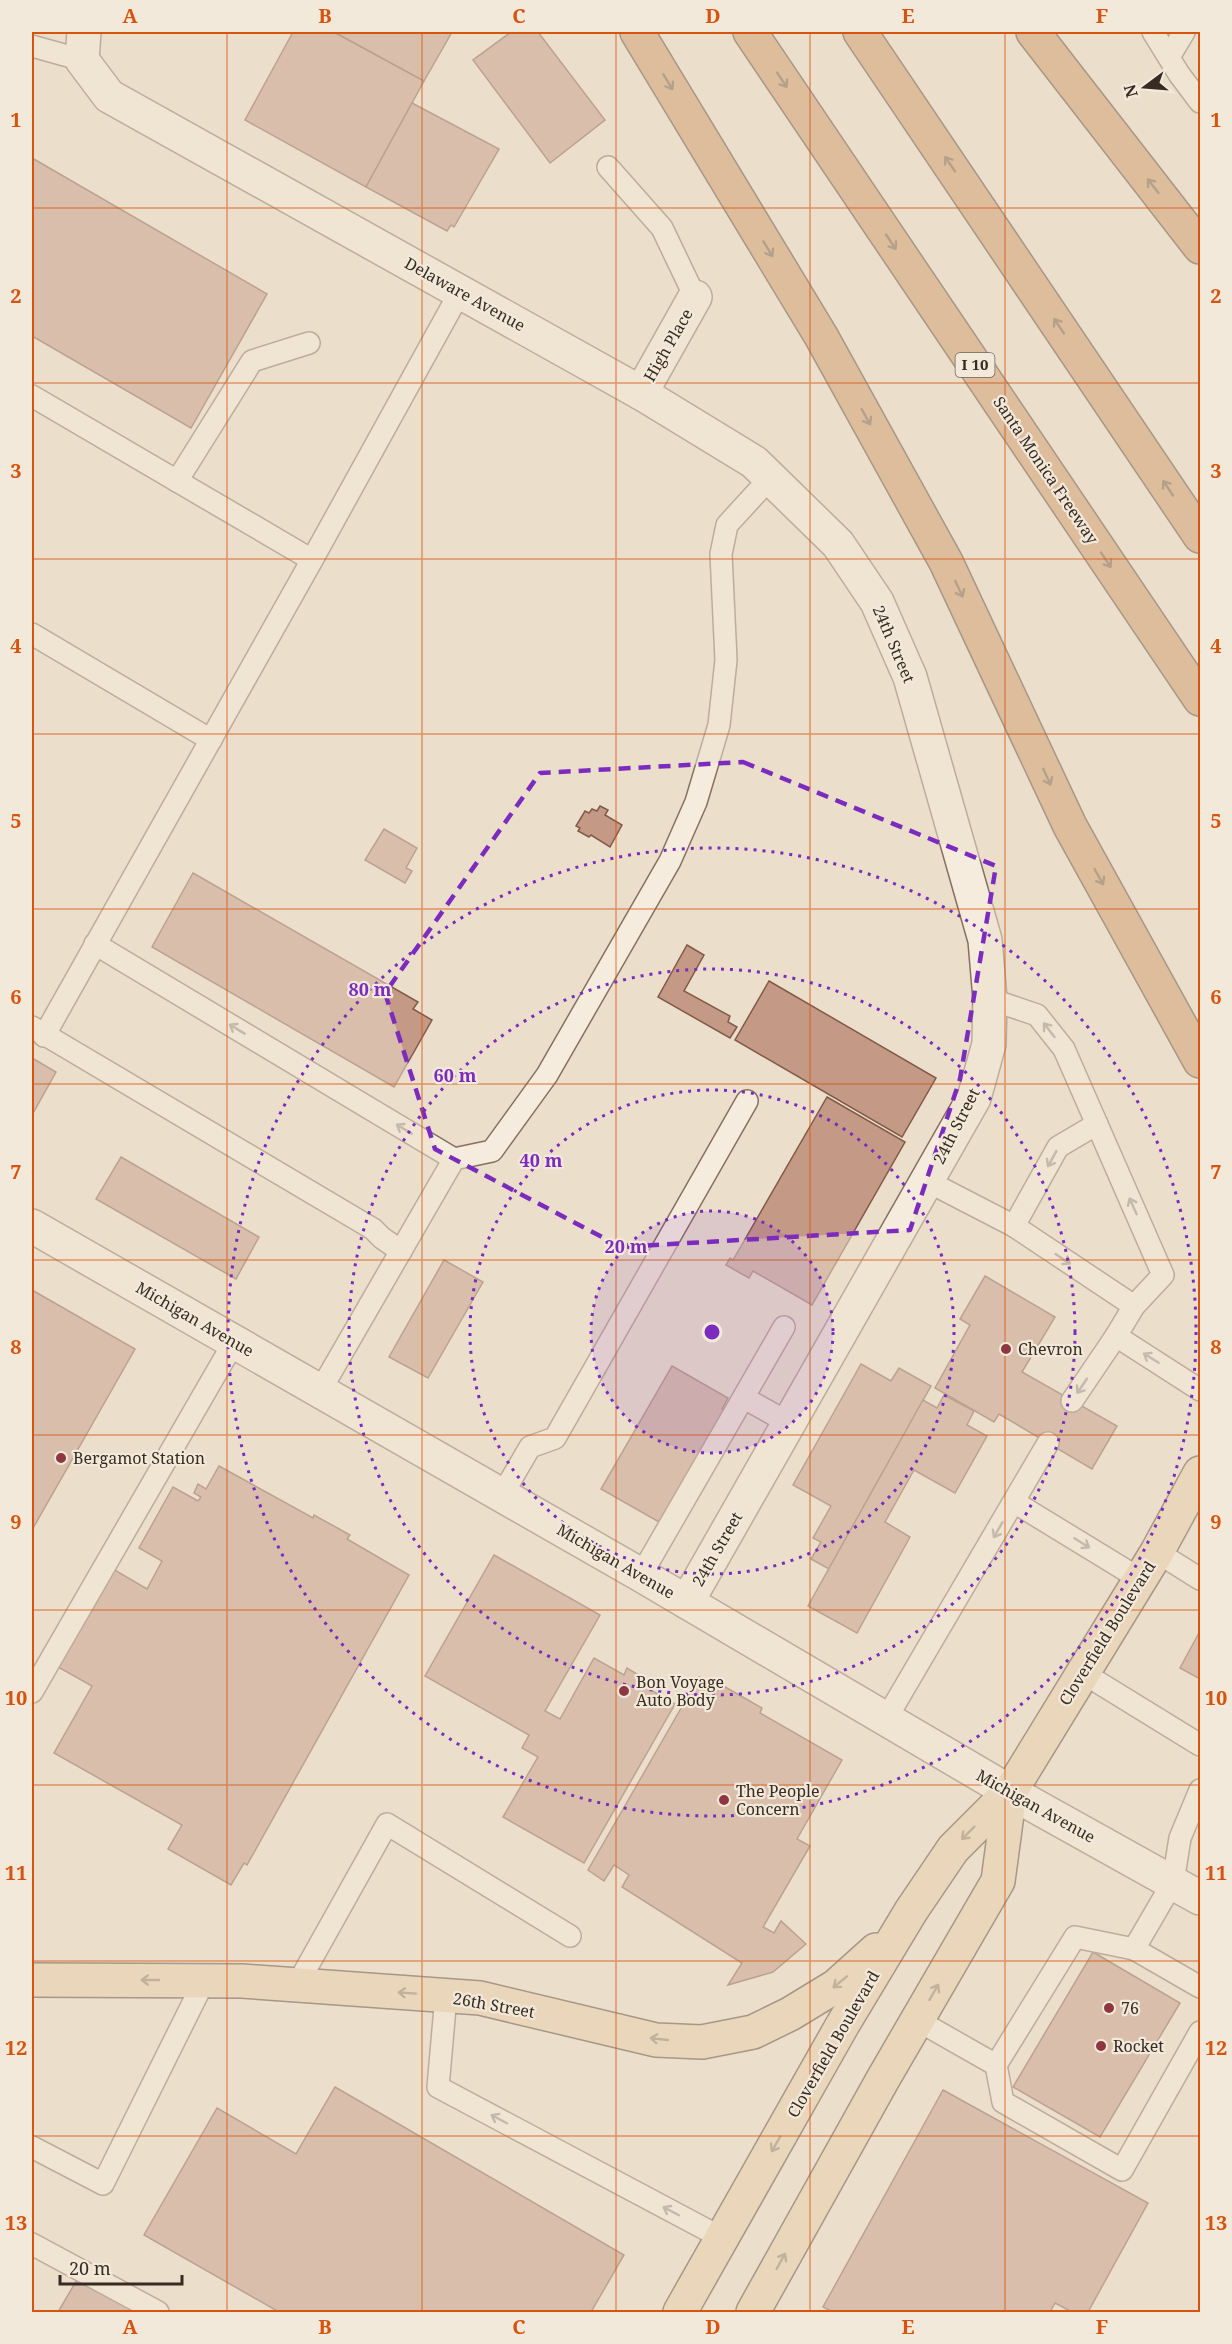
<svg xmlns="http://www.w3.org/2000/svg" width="1232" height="2344" viewBox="0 0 1232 2344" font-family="'Noto Serif',serif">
<rect width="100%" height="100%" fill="#ebdecb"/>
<g fill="#c49985" stroke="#825a49" stroke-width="1.5">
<polygon points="293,32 334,32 424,81 366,187 245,120"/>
<polygon points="334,32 452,32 424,81"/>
<polygon points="511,32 538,32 605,120 550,163 473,60"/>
<polygon points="412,103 499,149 454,227 451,225 447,231 366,187"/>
<polygon points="32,158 267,294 191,428 32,336"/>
<polygon points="600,806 608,810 605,815 622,825 610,847 591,835 589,837 578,831 580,828 576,826 585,811 589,813 592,809 597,811"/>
<polygon points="384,829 417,848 406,868 412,871 405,883 365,860"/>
<polygon points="193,873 418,1002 413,1009 432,1020 394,1087 152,947"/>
<polygon points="687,945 704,955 684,991 730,1016 728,1022 737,1027 730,1038 658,997"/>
<polygon points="769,981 936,1078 902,1137 735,1040"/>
<polygon points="32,1058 56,1072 32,1115"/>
<polygon points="827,1097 905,1142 812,1305 753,1271 749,1278 726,1265 730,1258 733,1260"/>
<polygon points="121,1157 259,1237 236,1279 96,1199"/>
<polygon points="444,1260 483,1282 428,1378 389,1357"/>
<polygon points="985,1276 1055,1317 1022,1372 1117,1426 1092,1469 999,1414 994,1422 935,1388 970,1325 960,1319"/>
<polygon points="32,1290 135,1349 32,1530"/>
<polygon points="861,1364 891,1381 899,1368 931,1386 829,1569 811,1559 821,1542 813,1538 831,1506 793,1485"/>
<polygon points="672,1366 728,1398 722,1409 724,1410 659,1522 601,1489"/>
<polygon points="944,1395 974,1411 967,1425 987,1436 955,1493 914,1470 885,1522 910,1537 857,1633 808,1606 923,1400 937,1408"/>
<polygon points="219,1466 313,1518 314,1515 350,1535 347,1539 409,1575 247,1865 244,1863 231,1885 168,1849 182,1825 54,1753 92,1686 58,1667 113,1569 147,1589 162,1561 139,1548 173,1487 198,1501 201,1497 194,1493 198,1484 206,1489"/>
<polygon points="494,1555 600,1615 545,1711 560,1719 594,1658 624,1675 627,1668 652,1683 649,1689 675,1704 584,1863 503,1817 538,1757 522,1748 529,1735 425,1676"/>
<polygon points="1200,1631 1200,1679 1180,1668"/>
<polygon points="699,1677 712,1684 713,1680 762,1708 760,1713 842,1760 797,1839 810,1846 763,1927 774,1933 781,1921 806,1944 773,1972 728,1985 742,1963 622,1887 629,1875 614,1865 604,1881 588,1870"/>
<polygon points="1093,1952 1180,2003 1100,2137 1013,2087"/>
<polygon points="335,2087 624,2255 591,2312 279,2312 144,2235 217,2108 296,2154"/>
<polygon points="943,2090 1148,2203 1088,2312 1072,2312 1055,2303 1050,2312 833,2312 823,2307"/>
<polygon points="78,2278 137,2312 58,2312"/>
</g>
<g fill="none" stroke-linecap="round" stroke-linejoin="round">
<g stroke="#867061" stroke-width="24">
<g id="service">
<polyline points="1153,32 1179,74 1200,102"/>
<polyline points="32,46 82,60"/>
<polyline points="1169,57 1184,32"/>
<polyline points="608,167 662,228 695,297"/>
<polyline points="32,396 312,560"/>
<polyline points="177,481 252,361 309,343"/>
<polyline points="32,634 211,740"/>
<polyline points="95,944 454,1159"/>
<polyline points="990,999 1037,1015 1064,1049 1163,1275 1134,1306 1116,1336 1200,1390"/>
<polyline points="32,1027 373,1229 382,1238 401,1251"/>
<polyline points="44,1036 312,560 460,292"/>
<polyline points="927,1181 1014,1226 1134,1306"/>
<polyline points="1014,1226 1058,1147 1097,1124"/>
<polyline points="320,1391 454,1159 492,1151 547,1075 670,861 696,802 719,725 726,660 721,554 727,525 770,478"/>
<polyline points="744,1398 789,1423"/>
<polyline points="1072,1401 1116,1336"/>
<polyline points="502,1495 530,1447 555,1438 747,1101"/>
<polyline points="1014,1502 1140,1579"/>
<polyline points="1157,1552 1200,1579"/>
<polyline points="641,1575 784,1327"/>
<polyline points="1083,1673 1200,1745"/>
<polyline points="32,1692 234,1342"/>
<polyline points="886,1719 1048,1443"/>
<polyline points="1134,1949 1200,1987"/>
<polyline points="297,1985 387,1824 570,1936"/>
<polyline points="446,1996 438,2087 722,2238"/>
<polyline points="917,2020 996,2065 1075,1937 1134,1949 1173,1882 1180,1838 1200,1790"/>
<polyline points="996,2065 1003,2102 1122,2170 1200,2032"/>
<polyline points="32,2147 103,2184 204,1981"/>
<polyline points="32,2244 158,2312"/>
</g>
</g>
<g stroke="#867061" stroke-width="36">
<g id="minor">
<polyline points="84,32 82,60 109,96 641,393 754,462 838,544 877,602 910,677 985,940 990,999 989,1044 974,1098 687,1602"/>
<polyline points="641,393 695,297"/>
<polyline points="32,1226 641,1575 1010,1792 1200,1898"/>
</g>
</g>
<g stroke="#544034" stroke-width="36">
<g id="primary">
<polyline points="32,1980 242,1981 480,1998 656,2040 702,2042 753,2032 790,2014 836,1986 876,1950"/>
<polyline points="680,2312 843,2024 911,1911 953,1849 1010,1792 1157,1552 1200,1473"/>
<polyline points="753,2312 883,2079 998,1881 1010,1792"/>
</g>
</g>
<g stroke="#544034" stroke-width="36">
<g id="motorway">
<polyline points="637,32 821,336 946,562 1070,826 1200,1061"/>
<polyline points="750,32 1200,699"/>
<polyline points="860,32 1200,536"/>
<polyline points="1033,32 1200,247"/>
</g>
</g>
<use href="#service" stroke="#f6ecdd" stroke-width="21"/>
<use href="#minor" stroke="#f6ecdd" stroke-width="33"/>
<use href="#primary" stroke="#e9cda8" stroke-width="33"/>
<use href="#motorway" stroke="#cf9666" stroke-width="33"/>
</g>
<defs><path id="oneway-shaft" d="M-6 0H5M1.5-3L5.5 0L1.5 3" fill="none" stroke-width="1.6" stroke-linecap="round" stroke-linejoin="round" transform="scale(1.5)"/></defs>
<g stroke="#74563d">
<use href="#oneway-shaft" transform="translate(782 80) rotate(56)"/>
<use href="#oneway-shaft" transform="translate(668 82) rotate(59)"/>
<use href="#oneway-shaft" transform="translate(950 164) rotate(-124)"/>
<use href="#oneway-shaft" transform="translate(1153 186) rotate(-128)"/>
<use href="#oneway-shaft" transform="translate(891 242) rotate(56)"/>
<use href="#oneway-shaft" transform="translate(768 249) rotate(59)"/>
<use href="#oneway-shaft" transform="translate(1059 326) rotate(-124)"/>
<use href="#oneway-shaft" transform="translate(866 417) rotate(61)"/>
<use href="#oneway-shaft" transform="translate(1168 488) rotate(-124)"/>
<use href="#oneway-shaft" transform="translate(1106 560) rotate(56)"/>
<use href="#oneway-shaft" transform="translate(959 589) rotate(65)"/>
<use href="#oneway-shaft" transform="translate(1047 777) rotate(65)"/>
<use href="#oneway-shaft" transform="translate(1099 877) rotate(61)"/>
</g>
<g stroke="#978c80">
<use href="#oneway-shaft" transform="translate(237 1029) rotate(-149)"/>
<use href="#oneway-shaft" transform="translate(1049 1030) rotate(-128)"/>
<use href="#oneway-shaft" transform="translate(404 1129) rotate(-149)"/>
<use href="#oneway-shaft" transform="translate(1052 1159) rotate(119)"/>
<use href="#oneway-shaft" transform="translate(1133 1206) rotate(-114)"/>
<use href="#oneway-shaft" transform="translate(1063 1259) rotate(34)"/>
<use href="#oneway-shaft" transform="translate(1151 1358) rotate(-148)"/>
<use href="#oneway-shaft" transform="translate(1082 1386) rotate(124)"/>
<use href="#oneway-shaft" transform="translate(998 1530) rotate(120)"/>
<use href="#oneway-shaft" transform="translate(1082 1543) rotate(32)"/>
<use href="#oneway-shaft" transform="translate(499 2119) rotate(-152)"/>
<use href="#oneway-shaft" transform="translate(671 2211) rotate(-152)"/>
</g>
<g stroke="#907c65">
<use href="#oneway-shaft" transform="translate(968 1833) rotate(135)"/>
<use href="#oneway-shaft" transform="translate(150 1980) rotate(-180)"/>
<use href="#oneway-shaft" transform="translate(840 1982) rotate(141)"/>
<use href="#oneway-shaft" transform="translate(934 1992) rotate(-60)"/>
<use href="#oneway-shaft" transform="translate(407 1993) rotate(-176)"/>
<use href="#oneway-shaft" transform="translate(659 2039) rotate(-174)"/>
<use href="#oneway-shaft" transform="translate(776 2144) rotate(120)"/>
<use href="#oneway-shaft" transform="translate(781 2261) rotate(-61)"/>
</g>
<path d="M0 0H1232V2344H0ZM743,762L996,866L960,1079L910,1230L621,1247L435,1149L385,993L540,773Z" fill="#ebdecb" fill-opacity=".55" fill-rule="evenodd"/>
<path fill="none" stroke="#7b2cbf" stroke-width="4.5" stroke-dasharray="12 8" stroke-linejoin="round" d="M743,762L996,866L960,1079L910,1230L621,1247L435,1149L385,993L540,773Z"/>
<path fill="none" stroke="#d6540e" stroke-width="1.5" stroke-opacity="0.55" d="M227,32V2312M422,32V2312M616,32V2312M810,32V2312M1005,32V2312M32,208H1200M32,383H1200M32,559H1200M32,734H1200M32,909H1200M32,1084H1200M32,1260H1200M32,1435H1200M32,1610H1200M32,1785H1200M32,1961H1200M32,2136H1200"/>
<circle cx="712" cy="1332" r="121" fill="#7b2cbf" fill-opacity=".12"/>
<g fill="none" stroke="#7b2cbf" stroke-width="3" stroke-dasharray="3 6">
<circle cx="712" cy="1332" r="121"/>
<circle cx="712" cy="1332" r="242"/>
<circle cx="712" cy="1332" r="363"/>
<circle cx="712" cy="1332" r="484"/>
</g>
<g fill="#8e3741" stroke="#f3e9da" stroke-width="2">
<circle cx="1006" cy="1349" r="6"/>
<circle cx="61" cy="1458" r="6"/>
<circle cx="624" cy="1691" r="6"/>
<circle cx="724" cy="1800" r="6"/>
<circle cx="1109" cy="2008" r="6"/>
<circle cx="1101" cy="2046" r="6"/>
</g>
<g text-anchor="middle" stroke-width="4.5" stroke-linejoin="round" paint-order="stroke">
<rect fill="#f3e9da" stroke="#706459" stroke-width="1.5" x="955.5" y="353" width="39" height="24" rx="4.5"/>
<g font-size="15" font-weight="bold" fill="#382b22">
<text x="975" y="370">I 10</text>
</g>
<g font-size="16" fill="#382b22" stroke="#f3e9da">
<text transform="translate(465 294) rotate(29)" y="6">Delaware Avenue</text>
<text transform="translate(668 345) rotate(-60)" y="6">High Place</text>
<text transform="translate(1046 470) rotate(56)" y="6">Santa Monica Freeway</text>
<text transform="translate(894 644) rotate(67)" y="6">24th Street</text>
<text transform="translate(956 1126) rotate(-63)" y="6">24th Street</text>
<text transform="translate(195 1319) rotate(30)" y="6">Michigan Avenue</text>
<text transform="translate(717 1549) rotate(-60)" y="6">24th Street</text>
<text transform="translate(616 1561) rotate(30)" y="6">Michigan Avenue</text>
<text transform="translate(1107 1633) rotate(-58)" y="6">Cloverfield Boulevard</text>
<text transform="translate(1036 1806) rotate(29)" y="6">Michigan Avenue</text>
<text transform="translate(494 2005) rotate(10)" y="6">26th Street</text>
<text transform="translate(833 2044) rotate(-60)" y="6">Cloverfield Boulevard</text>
</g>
<g font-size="16" fill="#382b22" stroke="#f3e9da" text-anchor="start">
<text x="1018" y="1355">Chevron</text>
<text x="73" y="1464">Bergamot Station</text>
<text x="636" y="1688">Bon Voyage<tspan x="636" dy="18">Auto Body</tspan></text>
<text x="736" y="1797">The People<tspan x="736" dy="18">Concern</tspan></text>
<text x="1121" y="2014">76</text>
<text x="1113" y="2052">Rocket</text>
</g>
</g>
<circle cx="712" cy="1332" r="9" fill="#7b2cbf" stroke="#f3e9da" stroke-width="3"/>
<g font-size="18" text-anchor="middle" font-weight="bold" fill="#7b2cbf" stroke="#f3e9da" stroke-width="4.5" stroke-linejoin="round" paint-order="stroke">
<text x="370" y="996">80 m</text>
<text x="455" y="1082">60 m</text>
<text x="541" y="1167">40 m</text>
<text x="626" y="1253">20 m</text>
</g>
<rect width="1232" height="2344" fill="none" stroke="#f3e9da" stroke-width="66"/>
<g transform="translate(1145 87) rotate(254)" stroke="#f3e9da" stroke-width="4.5" paint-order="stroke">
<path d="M0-4.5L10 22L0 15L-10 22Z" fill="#382b22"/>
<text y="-9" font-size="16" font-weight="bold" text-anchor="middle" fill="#382b22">N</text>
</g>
<path d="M60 2275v9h122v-9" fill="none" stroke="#382b22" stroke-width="3"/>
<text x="69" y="2275" font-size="18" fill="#382b22" stroke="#f3e9da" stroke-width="4.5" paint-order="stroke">20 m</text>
<rect x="33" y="33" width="1166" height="2278" fill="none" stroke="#d6540e" stroke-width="2"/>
<g font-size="20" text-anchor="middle" font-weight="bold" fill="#d6540e">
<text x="130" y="23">A</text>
<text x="325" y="23">B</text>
<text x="519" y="23">C</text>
<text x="713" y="23">D</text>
<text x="908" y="23">E</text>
<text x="1102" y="23">F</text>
<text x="16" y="127">1</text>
<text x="1216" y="127">1</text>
<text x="16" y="303">2</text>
<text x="1216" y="303">2</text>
<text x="16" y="478">3</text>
<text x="1216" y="478">3</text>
<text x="16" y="653">4</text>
<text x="1216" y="653">4</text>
<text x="16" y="828">5</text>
<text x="1216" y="828">5</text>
<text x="16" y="1004">6</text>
<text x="1216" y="1004">6</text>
<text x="16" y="1179">7</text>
<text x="1216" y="1179">7</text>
<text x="16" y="1354">8</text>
<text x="1216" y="1354">8</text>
<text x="16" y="1529">9</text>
<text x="1216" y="1529">9</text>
<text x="16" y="1705">10</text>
<text x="1216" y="1705">10</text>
<text x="16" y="1880">11</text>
<text x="1216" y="1880">11</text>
<text x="16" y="2055">12</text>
<text x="1216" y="2055">12</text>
<text x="16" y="2230">13</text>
<text x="1216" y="2230">13</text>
<text x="130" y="2334">A</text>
<text x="325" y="2334">B</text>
<text x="519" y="2334">C</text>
<text x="713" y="2334">D</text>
<text x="908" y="2334">E</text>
<text x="1102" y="2334">F</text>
</g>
</svg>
